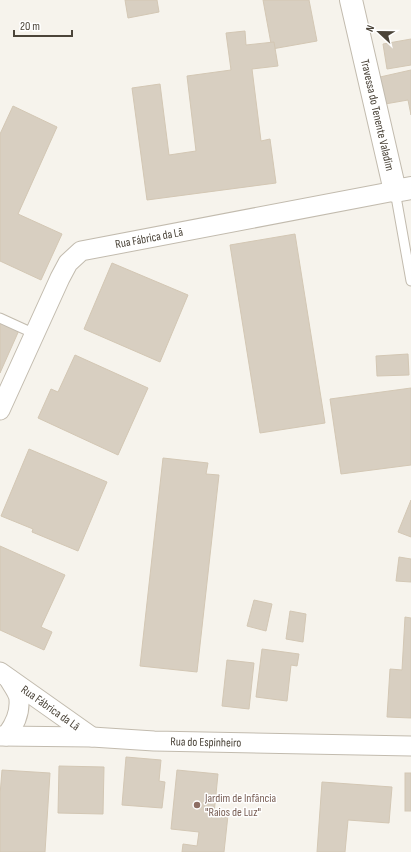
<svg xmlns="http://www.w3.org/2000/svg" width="411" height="852" viewBox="0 0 411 852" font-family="'Sofia Sans Condensed',sans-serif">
<rect width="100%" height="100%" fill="#f6f3ec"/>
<g fill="#d8cfc1" stroke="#d3c7b4">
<polygon points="125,0 157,0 159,12 128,18"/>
<polygon points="263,0 309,0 317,41 272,49"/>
<polygon points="245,31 246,45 274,42 278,66 252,69 261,141 270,139 276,183 147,200 132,88 160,84 169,155 196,151 187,76 231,70 226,33"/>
<polygon points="411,39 411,65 387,69 383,44"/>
<polygon points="411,70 411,115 408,100 385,104 380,77"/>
<polygon points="13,106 57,127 18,214 62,234 41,280 0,261 0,134"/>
<polygon points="295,234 325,423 260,433 230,245"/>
<polygon points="112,263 188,295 160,362 84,329"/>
<polygon points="0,319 20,328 0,373"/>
<polygon points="408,354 409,375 377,376 376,356"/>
<polygon points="75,355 148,388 118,455 38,418 51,389 58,392"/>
<polygon points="411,388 411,465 341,474 330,399"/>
<polygon points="29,449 107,482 78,551 32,532 33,529 1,516"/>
<polygon points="163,458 208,463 206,474 219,475 197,672 140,666"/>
<polygon points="411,500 411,537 398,532"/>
<polygon points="0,546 65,575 41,627 52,632 44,650 0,630"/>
<polygon points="399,557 411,559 411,582 396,581"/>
<polygon points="254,600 272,604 266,631 247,626"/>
<polygon points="290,611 306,614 303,642 286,639"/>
<polygon points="405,617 411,618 411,718 387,717 390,669 402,670"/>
<polygon points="262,649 299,654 297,666 291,665 287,701 256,697"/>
<polygon points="227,660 254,663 249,709 222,706"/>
<polygon points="126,757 161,760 159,781 165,782 162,808 122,805"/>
<polygon points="59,766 104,767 103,814 58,813"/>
<polygon points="2,770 50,773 45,852 0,852 0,795"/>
<polygon points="177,770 218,774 214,814 228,815 224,852 182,852 183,844 197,846 199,832 171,829"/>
<rect x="405" y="773" width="6" height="38"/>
<polygon points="322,782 392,787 389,823 348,820 345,852 317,852"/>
</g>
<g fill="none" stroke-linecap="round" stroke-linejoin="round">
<g stroke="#c2bbae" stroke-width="11">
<g id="service">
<polyline points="395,191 411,281"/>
<polyline points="0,318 35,334"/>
</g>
</g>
<g stroke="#c2bbae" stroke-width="21">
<g id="minor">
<path id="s1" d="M0,410L60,278L68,263L81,251L395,191"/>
<path id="s2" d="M0,672L92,737"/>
<path id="s3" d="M0,736L92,737L154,741L411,746"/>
<path d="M6,736C14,726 20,713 19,700C19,693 12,685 9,679"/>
</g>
</g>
<g stroke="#c2bbae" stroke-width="24">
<g id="tertiary">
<path id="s4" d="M351,0L395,191L411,188"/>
</g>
</g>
<use href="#service" stroke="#fff" stroke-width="9"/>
<use href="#minor" stroke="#fff" stroke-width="19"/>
<use href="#tertiary" stroke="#fff" stroke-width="22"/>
</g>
<circle fill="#8d6e63" stroke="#fff" stroke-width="1.5" cx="197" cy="805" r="4"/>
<g text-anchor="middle" stroke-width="3" stroke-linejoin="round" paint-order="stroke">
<g font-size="12" fill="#4b4439" stroke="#fff">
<text dy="4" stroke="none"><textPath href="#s4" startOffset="118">Travessa do Tenente Valadim</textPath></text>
<text dy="4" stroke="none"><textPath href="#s1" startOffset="249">Rua Fábrica da Lã</textPath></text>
<text dy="4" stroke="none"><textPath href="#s2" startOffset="62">Rua Fábrica da Lã</textPath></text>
<text dy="4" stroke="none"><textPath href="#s3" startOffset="206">Rua do Espinheiro</textPath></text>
</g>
<g font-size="12" fill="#785e54" stroke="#fff" text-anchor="start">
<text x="205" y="802">Jardim de Infância<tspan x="205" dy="14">"Raios de Luz"</tspan></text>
</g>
</g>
<g transform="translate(379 32) rotate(292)" stroke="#ffffff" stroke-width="3" paint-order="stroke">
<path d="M0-3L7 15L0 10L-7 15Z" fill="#4b4439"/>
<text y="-6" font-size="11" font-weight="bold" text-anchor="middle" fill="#4b4439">N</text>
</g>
<path d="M14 30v6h58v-6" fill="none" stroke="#4b4439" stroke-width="2"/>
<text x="20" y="30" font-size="12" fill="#4b4439" stroke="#ffffff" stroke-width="3" paint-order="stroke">20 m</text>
</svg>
